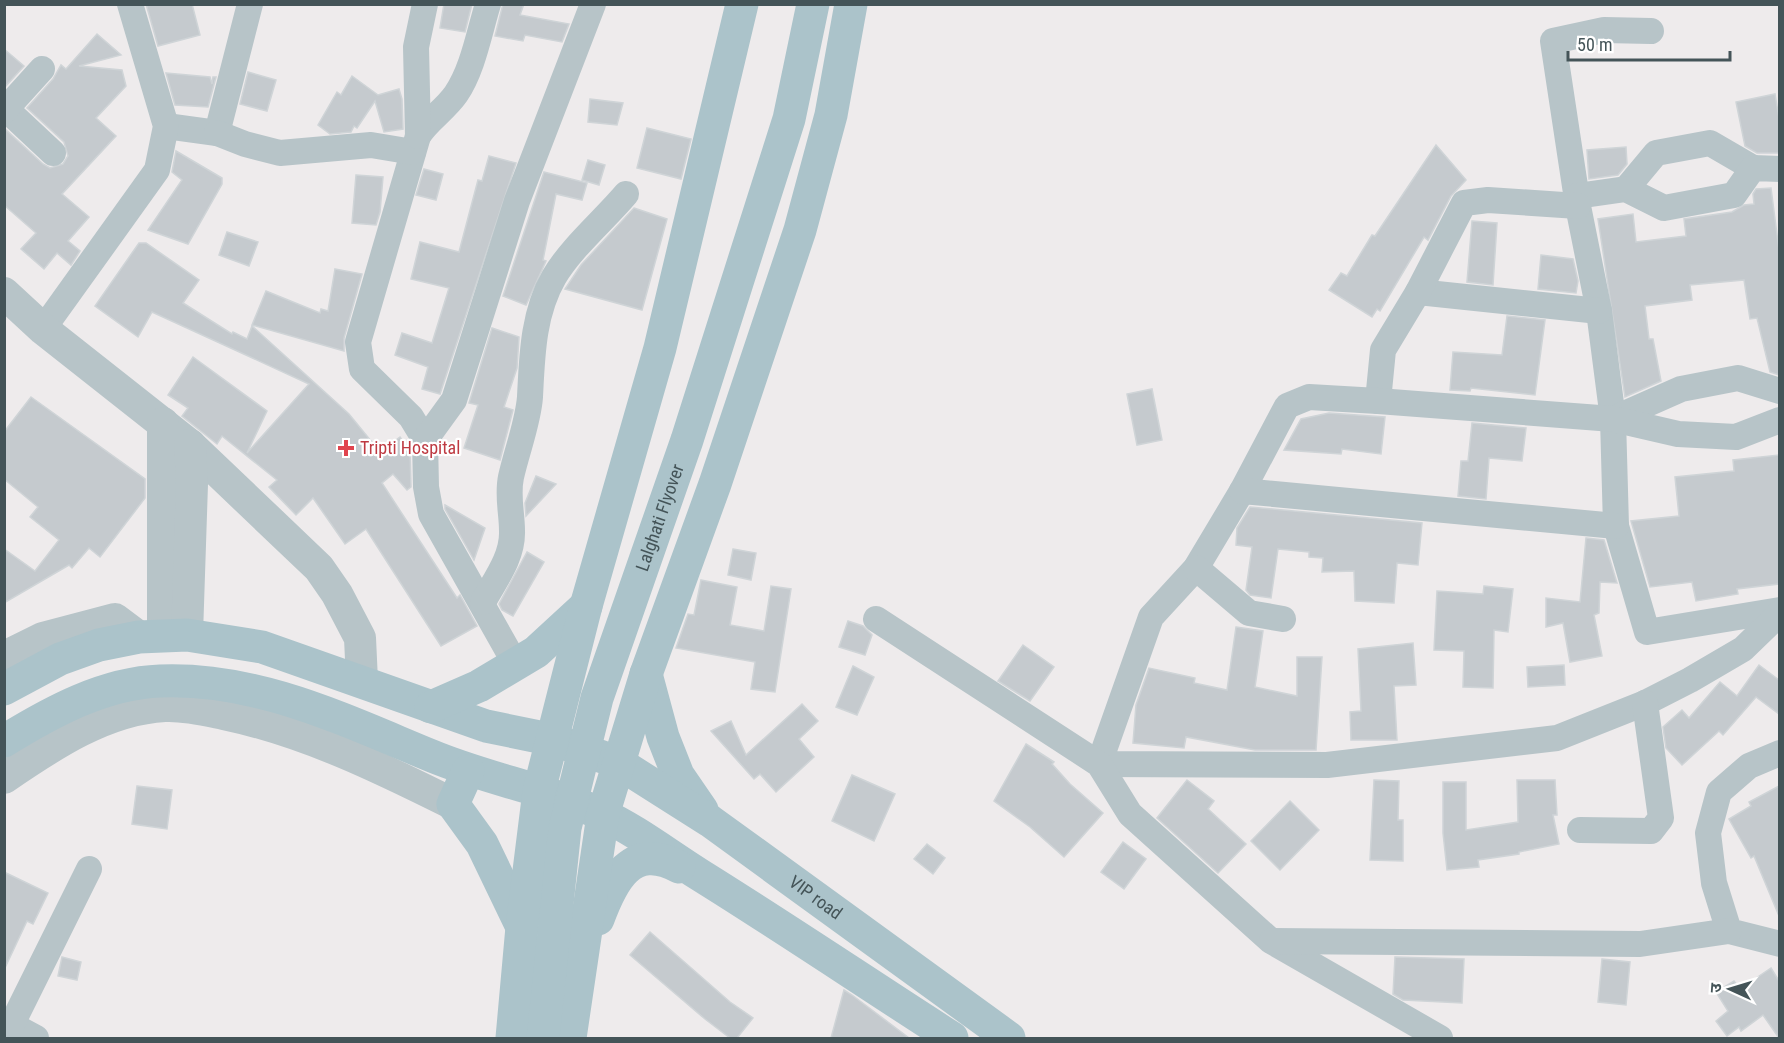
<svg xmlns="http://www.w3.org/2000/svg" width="1784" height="1043" viewBox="0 0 1784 1043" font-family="'Roboto Condensed','Noto Sans Devanagari',sans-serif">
<rect width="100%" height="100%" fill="#eeebec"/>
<g fill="#c5cace" stroke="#cfd4d7" stroke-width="1.5">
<polygon points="146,4 192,4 200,35 158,46"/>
<polygon points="444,4 472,4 465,32 440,28"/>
<polygon points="503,4 524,4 520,15 569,24 562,42 525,35 523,41 495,36"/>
<polygon points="97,34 121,55 79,66 122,70 126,86 96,118 116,136 62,194 89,217 68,241 80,251 71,265 57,253 44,269 21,249 36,233 4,205 4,128 43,164 50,168 63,164 68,156 64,142 27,108 53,79 61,65 66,69"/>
<polygon points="4,49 24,66 4,88"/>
<polygon points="248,72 276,80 267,111 240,104"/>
<polygon points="166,73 210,77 212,84 213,77 216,77 208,107 175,105"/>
<polygon points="352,76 378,95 399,89 402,99 403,129 384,132 375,101 357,128 354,126 351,132 330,134 318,125 337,92 341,95"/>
<polygon points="1775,94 1779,118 1779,153 1757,153 1745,146 1736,102"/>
<polygon points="590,99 623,103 617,125 588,122"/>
<polygon points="647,128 691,139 681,179 637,168"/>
<polygon points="1436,145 1466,180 1451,196 1428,240 1424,237 1380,311 1377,309 1372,317 1329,290 1341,273 1347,276 1372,235 1375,236"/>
<polygon points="1626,147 1627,164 1618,175 1589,179 1587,150"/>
<polygon points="176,151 222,178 222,184 188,244 148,230 182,180 172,172"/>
<polygon points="489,156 516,163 440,394 422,389 428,367 395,355 402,333 432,343 449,288 411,279 420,242 459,252 478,180 482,181"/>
<polygon points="588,160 605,165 599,185 582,180"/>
<polygon points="424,169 443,174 436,200 416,195"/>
<polygon points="544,172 587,183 582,200 556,194 543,260 546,261 526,305 503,296"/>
<polygon points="356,175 383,177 380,212 376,225 352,223"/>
<polygon points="1771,188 1779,250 1779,375 1770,372 1757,318 1750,319 1744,280 1690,285 1692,300 1645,306 1649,339 1653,339 1661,381 1625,397 1598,219 1633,214 1636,242 1686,236 1684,219 1732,212 1744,205 1754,204 1753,194 1756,189"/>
<polygon points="634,208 667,219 642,310 565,289 581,265"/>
<polygon points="1472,221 1497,223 1493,285 1467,282"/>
<polygon points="227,232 258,242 249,266 219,255"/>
<polygon points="139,243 146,243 199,280 183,303 232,334 233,332 247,339 252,326 349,414 380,452 400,437 410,450 411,487 407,490 393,474 382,483 457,598 460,595 477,626 441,646 366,529 345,544 313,498 296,515 269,487 277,480 222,436 217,444 182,416 188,408 168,395 193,357 267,411 247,453 309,384 152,312 138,337 95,306"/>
<polygon points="1541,255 1573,259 1578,281 1576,293 1538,289"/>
<polygon points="335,269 362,274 344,338 344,351 252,325 266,291 320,313 321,309 328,311"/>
<polygon points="1507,316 1545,320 1535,395 1471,388 1470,391 1450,390 1453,352 1502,355"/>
<polygon points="492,328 519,337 517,368 504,407 513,410 500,460 464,448 478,405 469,403"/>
<polygon points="1152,389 1162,440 1137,445 1127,394"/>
<polygon points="31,397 145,479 145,498 100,557 89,548 72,568 69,565 4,603 4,549 35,571 59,540 30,517 38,507 4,479 4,432"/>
<polygon points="1329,413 1385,417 1381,454 1342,449 1341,454 1284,450 1301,419"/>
<polygon points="1472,423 1526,428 1522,461 1489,458 1486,499 1458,496 1461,461 1468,461"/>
<polygon points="1779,455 1779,584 1737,589 1738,594 1696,601 1692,582 1650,587 1631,521 1679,516 1675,477 1734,471 1733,460"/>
<polygon points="536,476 556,484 526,516 525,503"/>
<polygon points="445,505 485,528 474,560 445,509"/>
<polygon points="1250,507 1422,523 1418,565 1397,563 1394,603 1355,601 1354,571 1322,572 1323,558 1309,557 1309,552 1278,549 1271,598 1250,595 1246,590 1252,547 1236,545 1237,528"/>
<polygon points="1586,538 1604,540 1617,583 1600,582 1599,613 1594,615 1602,656 1570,662 1563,623 1546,627 1546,598 1580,602"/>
<polygon points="733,549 756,553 751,580 728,575"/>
<polygon points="527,552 544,562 513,616 502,610 499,604"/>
<polygon points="701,580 737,587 730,625 764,631 771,586 791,589 775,692 751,689 755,662 676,648 688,614 694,615"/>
<polygon points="1484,586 1513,589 1508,632 1494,630 1493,688 1463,687 1464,651 1434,650 1437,591 1483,594"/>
<polygon points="848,621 863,626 872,635 865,655 839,647"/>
<polygon points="1236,627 1263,631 1255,687 1297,696 1297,657 1322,657 1316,750 1255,750 1186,737 1184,748 1133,743 1136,705 1149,668 1195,678 1194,683 1227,690"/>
<polygon points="1413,643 1416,685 1394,686 1397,740 1351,740 1350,712 1361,711 1358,649"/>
<polygon points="1023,645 1054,667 1030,701 998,681"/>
<polygon points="1564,665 1565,685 1528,687 1527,667"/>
<polygon points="1759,665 1779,680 1779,714 1756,697 1723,735 1719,731 1682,765 1666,748 1663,727 1682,710 1689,718 1720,682 1737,696"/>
<polygon points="853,666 874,677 857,715 836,707"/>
<polygon points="802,704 818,721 799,739 814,757 776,792 760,774 754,779 711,731 731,721 746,755"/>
<polygon points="1026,744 1054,762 1052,764 1070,784 1103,813 1064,857 1030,827 994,801"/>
<polygon points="852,775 895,794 874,841 832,821"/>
<polygon points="1187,780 1214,801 1208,809 1246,844 1218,873 1157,818"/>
<polygon points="1374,780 1399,781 1398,820 1403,820 1403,861 1370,860"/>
<polygon points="1517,780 1555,780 1557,815 1553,815 1559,844 1519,852 1519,854 1478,860 1479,867 1447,870 1443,833 1443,782 1466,782 1466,830 1518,822"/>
<polygon points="137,786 172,790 167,829 132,824"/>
<polygon points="1779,786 1779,916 1754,856 1751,858 1729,819 1751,806 1749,802"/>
<polygon points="1290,801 1319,830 1280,870 1251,841"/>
<polygon points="1123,842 1146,859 1124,889 1101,872"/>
<polygon points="927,844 945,858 933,874 914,859"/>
<polygon points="4,872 48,893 33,924 27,921 4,970"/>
<polygon points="650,932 730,1002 753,1018 737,1038 730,1038 705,1019 630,955"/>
<polygon points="62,957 81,962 77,980 58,976"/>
<polygon points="1395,957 1464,959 1462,1003 1403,1000 1393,994"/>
<polygon points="1602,959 1630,962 1626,1005 1598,1002"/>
<polygon points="1771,968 1779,981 1779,1038 1763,1015 1741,1031 1739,1027 1727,1036 1716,1021 1728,1011 1716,992 1734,981 1740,989"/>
<polygon points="844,990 852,995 909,1038 831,1038"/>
</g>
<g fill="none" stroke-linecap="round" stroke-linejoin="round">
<g stroke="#b7c4c8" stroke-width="26">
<path d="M488,4C479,33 473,69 456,94C445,110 428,120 418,136L358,342L362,369L411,417L425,440L426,487L431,514L516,665"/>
<polyline points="1651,31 1604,30 1553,41 1578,206 1599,311 1613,419 1616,526 1647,632 1780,610"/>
<polyline points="6,109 53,153"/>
<polyline points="4,111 42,69"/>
<polyline points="166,126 217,133 250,4"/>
<polyline points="217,133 245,144 280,153 371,145 413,152"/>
<polyline points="418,136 416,47 425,4"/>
<polyline points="1626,189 1656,153 1710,143 1753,168"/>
<polyline points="1577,196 1626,189 1664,208 1734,195 1753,168 1780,169"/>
<polyline points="1418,292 1599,311"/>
<polyline points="43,329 157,170 166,126 130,4"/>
<polyline points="1378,401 1383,350 1418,292 1464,203 1488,200 1578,206"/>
<polyline points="1613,419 1681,389 1738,378 1780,391"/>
<polyline points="1780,420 1736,437 1678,434 1613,419 1378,401 1309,397 1287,406 1242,491 1196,568 1151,617 1099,764 1327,765 1557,738 1645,703 1690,680 1743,649 1780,613"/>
<polyline points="425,440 454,400 517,201 593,4"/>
<polyline points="1242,491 1616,526"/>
<polyline points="1196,568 1249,613 1283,619"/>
<path d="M483,602C495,580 513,557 512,531C512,512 507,496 511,477C517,450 528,423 530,397C532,356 533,313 554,277C571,248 604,220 626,194"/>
<polyline points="876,619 1099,764 1130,814 1271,941 1440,1038"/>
<polyline points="1780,753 1749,766 1719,792 1708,833 1714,883 1729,931 1780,944"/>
<polyline points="1580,830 1651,831 1661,818 1645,703"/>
<polyline points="1272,941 1640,944 1729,931"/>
<polyline points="12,1025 36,1038"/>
<polyline points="5,1038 89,869"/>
</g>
<g stroke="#b7c4c8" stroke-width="32">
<polyline points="4,293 43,329 190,445 319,568 337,594 360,638 362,681"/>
<polyline points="163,423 163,636"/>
<polyline points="187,635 192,484 190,445"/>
<polyline points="4,657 43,638 115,619 139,637"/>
<path d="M4,778C52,745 106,709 165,706C185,705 205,710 224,714C305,731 379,767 453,804"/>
</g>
<g stroke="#abc3ca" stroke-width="33">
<polyline points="646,674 663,737 678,775 702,810"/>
<path id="s1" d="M4,689L60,659L99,645L139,637L187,635L262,647L486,726L554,740L617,762L710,821L1009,1038"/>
<polyline points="431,707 479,686 536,652 586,606"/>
<path d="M4,741C51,712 104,683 160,681C257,677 344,720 432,756C487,779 547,789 601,814C636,830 668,855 700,875C785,928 868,984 952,1038"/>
<polyline points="468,771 453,804 482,844 522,927"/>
<path d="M598,919C612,881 631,841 679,867"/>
<polyline points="512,1038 522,927 539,791 586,606 660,348 742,4"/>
<polyline points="570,1038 603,815 646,674 715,484 800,230 831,115 851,4"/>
</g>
<path stroke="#abc3ca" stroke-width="33" id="s2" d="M543,1038L565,828L597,698L687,440L789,119L813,4"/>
</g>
<path fill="#e0444e" stroke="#fff" stroke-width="2" d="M343 439h6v6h6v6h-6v6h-6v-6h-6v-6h6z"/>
<g text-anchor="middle" stroke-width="4.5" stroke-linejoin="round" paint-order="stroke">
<g font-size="18" fill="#be3a42" stroke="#fff" text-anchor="start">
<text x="360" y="454">Tripti Hospital</text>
</g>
<g font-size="18" fill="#445458" stroke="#fff">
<text dy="6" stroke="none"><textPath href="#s2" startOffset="536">Lalghati Flyover</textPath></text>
<text dy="6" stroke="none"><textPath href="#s1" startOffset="884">VIP road</textPath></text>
</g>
</g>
<rect width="1784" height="1043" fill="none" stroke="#445458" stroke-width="12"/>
<g transform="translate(1730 989) rotate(274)" stroke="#ffffff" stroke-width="4.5" paint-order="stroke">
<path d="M0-4.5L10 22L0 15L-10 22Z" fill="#445458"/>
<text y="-9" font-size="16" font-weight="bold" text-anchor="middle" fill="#445458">उ</text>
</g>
<path d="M1568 51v9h162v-9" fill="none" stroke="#445458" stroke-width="3"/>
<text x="1577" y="51" font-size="18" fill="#445458" stroke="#ffffff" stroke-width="4.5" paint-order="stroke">50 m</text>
</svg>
